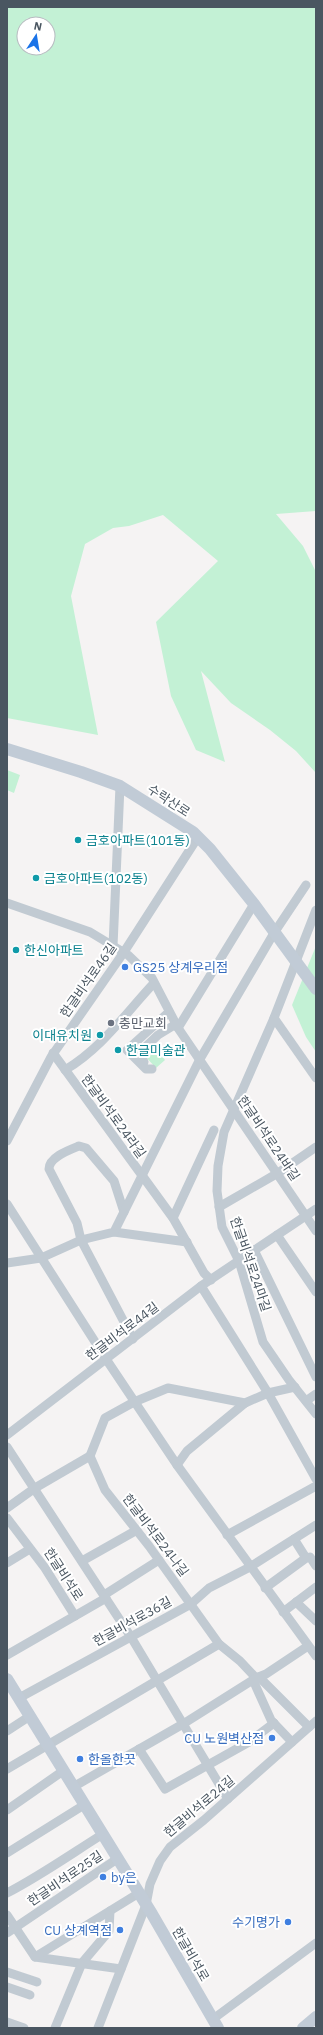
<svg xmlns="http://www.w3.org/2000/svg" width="323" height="2035" viewBox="0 0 323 2035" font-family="'IBM Plex Sans','Noto Sans KR',sans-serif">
<rect width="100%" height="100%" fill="#f5f3f3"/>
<g fill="#c3f1d5" fill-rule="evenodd">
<path d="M7,7H316V511L276,514L303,546L316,572V773L296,751L270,730L231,703L201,671L225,762L196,750L171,696L156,622L218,561L163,515L129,526L113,528L85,544L71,596L98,735L7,718ZM24,24H48V48H24Z"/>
<polygon points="7,770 20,775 14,793 7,790"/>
<polygon points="316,946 316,1052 306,1037 292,1005"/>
<polygon points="152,1047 159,1052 165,1060 156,1068 144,1055"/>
</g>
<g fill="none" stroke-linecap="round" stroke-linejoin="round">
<g stroke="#c1cad2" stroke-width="9">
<polyline points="7,903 90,932 128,955 152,978 178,1028 316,1231"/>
<polyline points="316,910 274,1018 224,1132 218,1166 217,1191 222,1227 239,1261 263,1342 289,1380 316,1414"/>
<polyline points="113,946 120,786"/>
<polyline points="274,1018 316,1078"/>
<polyline points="178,1028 254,904"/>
<polyline points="53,1053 173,1218 204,1273 211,1280"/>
<polyline points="144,1062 139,1053 158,1035 176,1024"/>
<polyline points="152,1069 146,1069 127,1050 169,1012"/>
<path d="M65,1070C102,1048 125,1014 154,983"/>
<polyline points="7,1141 51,1057 124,952 198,837"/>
<polyline points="7,1204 106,1359 177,1465 316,1656"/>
<polyline points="219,1207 278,1173 316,1147"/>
<path d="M124,1212L114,1181L86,1148L79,1146C69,1150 49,1157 49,1169L77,1223L81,1240L133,1339"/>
<polyline points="173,1218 214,1130"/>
<polyline points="114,1232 187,1242"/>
<polyline points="277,1235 316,1292"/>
<polyline points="254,1250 316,1377"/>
<polyline points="7,1263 41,1258 81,1240 114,1232 200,1059 274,933 306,885"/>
<polyline points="201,1286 268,1393 316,1479"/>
<polyline points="306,1401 316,1394"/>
<polyline points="7,1435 201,1286 316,1209"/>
<polyline points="7,1447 131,1637 228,1799"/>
<polyline points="177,1465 187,1451 245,1403"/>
<polyline points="7,1508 35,1488 90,1456"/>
<polyline points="7,1518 45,1568 75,1616"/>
<polyline points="227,1535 316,1486"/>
<polyline points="294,1539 306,1558"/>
<polyline points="82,1561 137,1530"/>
<polyline points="7,1563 30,1549"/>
<polyline points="265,1588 306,1558 310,1557 316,1566"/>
<polyline points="104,1595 159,1560"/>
<polyline points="296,1602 316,1621"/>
<polyline points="283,1612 316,1587"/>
<polyline points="7,1655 106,1598"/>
<polyline points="259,1677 309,1727"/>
<polyline points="256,1678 240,1661 219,1644 149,1546 105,1490 90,1456 105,1418 134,1402 168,1388 245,1403 268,1393 295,1387"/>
<polyline points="253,1680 271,1720 292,1742"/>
<polyline points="19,1698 191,1604 209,1588 250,1567 316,1525"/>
<polyline points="7,1731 30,1716"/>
<polyline points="139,1749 165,1789 249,1742 274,1723"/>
<polyline points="7,1769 219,1644"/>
<polyline points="73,1787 183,1724 256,1678 266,1674 308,1646"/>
<polyline points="7,1810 63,1771"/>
<polyline points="7,1853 84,1805"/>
<path d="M7,1893C40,1876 71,1854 103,1834"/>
<polyline points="7,1915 35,1957 121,1969"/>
<polyline points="7,1933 117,1859"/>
<polyline points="35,1957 139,1893"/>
<polyline points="7,1972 37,1982"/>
<polyline points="7,1987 30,1995"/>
<polyline points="213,2019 316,1943"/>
<polyline points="7,2022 24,2028"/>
<polyline points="55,2028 82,1963 109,1931 110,1911"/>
<polyline points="98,2028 146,1905 150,1884 160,1861 170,1847 204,1820 316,1721"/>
</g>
<g stroke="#c1cbd6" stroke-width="12">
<polyline points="7,749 81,772 120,786 193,832 210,849 254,904 316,989"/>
<polyline points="7,1679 152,1914 218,2028"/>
<polyline points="303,2028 316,2017"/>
</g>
</g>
<g fill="#0f9aa8" stroke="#fff" stroke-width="1.5">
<circle cx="78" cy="840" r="4"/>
<circle cx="36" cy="878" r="4"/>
<circle cx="16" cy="950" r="4"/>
<circle cx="100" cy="1035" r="4"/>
<circle cx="118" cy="1050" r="4"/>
</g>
<g fill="#3f7fe0" stroke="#fff" stroke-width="1.5">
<circle cx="125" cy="967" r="4"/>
<circle cx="272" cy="1738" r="4"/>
<circle cx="80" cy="1759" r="4"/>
<circle cx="103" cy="1877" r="4"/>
<circle cx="288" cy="1922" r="4"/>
<circle cx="120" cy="1930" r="4"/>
</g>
<circle fill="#6b7280" stroke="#fff" stroke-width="1.5" cx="111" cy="1023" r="4"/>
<g text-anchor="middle" stroke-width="4" stroke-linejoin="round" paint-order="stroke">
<g font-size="13" fill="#4a5661" stroke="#fff">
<text transform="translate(169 800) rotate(33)" y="5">수락산로</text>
<text transform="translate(88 980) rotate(-55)" y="5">한글비석로46길</text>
<text transform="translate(114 1116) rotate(54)" y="5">한글비석로24라길</text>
<text transform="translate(269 1138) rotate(56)" y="5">한글비석로24바길</text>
<text transform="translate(251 1264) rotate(71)" y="5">한글비석로24마길</text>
<text transform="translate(122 1331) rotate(-37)" y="5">한글비석로44길</text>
<text transform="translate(156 1535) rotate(53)" y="5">한글비석로24나길</text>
<text transform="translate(64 1574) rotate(57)" y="5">한글비석로</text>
<text transform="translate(132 1621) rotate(-29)" y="5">한글비석로36길</text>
<text transform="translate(199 1806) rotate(-40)" y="5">한글비석로24길</text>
<text transform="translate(65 1878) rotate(-34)" y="5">한글비석로25길</text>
<text transform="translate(191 1954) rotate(60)" y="5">한글비석로</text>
</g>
<g font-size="13" fill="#0d838f" stroke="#fff" text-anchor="start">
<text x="86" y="845">금호아파트(101동)</text>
<text x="44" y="883">금호아파트(102동)</text>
<text x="24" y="955">한신아파트</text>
<text x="92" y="1040" text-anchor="end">이대유치원</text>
<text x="126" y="1055">한글미술관</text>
</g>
<g font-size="13" fill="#366cbe" stroke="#fff" text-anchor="start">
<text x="133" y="972">GS25 상계우리점</text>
<text x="264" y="1743" text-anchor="end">CU 노원벽산점</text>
<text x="88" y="1764">한올한끗</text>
<text x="111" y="1882">by은</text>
<text x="280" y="1927" text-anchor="end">수기명가</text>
<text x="112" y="1935" text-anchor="end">CU 상계역점</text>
</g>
<g font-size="13" fill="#5b616d" stroke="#fff" text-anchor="start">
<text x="119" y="1028">충만교회</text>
</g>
</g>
<rect width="323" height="2035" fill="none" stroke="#4a5661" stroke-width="16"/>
<g transform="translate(36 36) rotate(12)"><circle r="19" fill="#ffffff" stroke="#b7bbc0"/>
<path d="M0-3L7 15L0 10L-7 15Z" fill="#1a73e8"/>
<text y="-6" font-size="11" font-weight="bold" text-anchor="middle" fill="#4a5661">N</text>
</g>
</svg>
